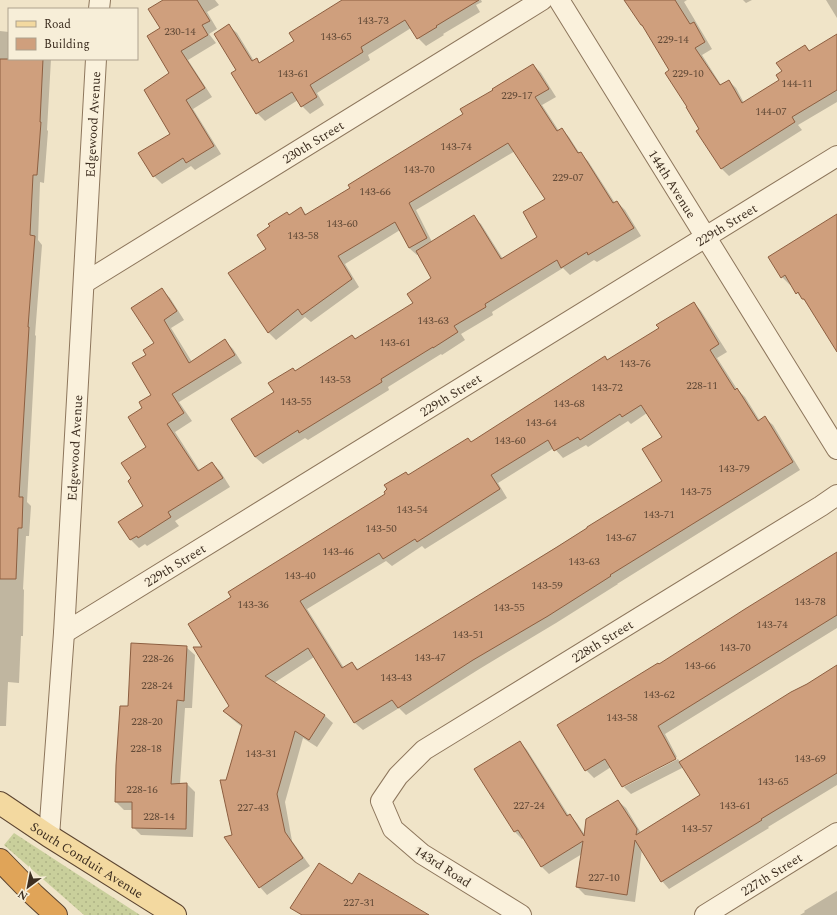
<svg xmlns="http://www.w3.org/2000/svg" width="837" height="915" viewBox="0 0 837 915" font-family="Spectral,serif">
<defs>
<pattern id="grass-dots" width="8" height="8" patternUnits="userSpaceOnUse"><rect width="8" height="8" fill="#c9cf9b"/><path d="M2 2h.1M6 6h.1" fill="none" stroke="#aeb285" stroke-width="1.8" stroke-linecap="round"/></pattern>
</defs>
<rect width="100%" height="100%" fill="#f0e4c8"/>
<polygon fill="url(#grass-dots)" points="14,833 140,915 84,915 4,845"/>
<g fill="#0003" fill-rule="evenodd">
<polygon points="165,0 215,0 219,5 207,12 217,29 209,34 216,43 188,60 212,97 193,109 221,154 195,170 191,166 162,184 154,176 171,134 171,73 161,29"/>
<polygon points="344,0 481,0 482,2 476,5 480,12 443,34 444,35 426,46 418,38 411,28 368,55 370,60 317,93 324,105 310,114 302,106 298,100 265,121 257,113 238,71 229,26 237,33 254,61 256,60 260,64 296,42"/>
<polygon points="625,0 687,0 684,2 712,49 702,55 721,85 729,81 736,88 744,103 780,80 783,72 805,46 810,51 837,35 837,102 798,125 802,130 729,176 721,168 688,107 671,70 647,30 641,25"/>
<polygon points="743,0 752,0 746,3"/>
<polygon points="826,0 837,0 837,18"/>
<polygon points="0,31 9,32 9,59 51,59 47,130 48,131 44,183 40,182 38,240 42,245 35,335 36,336 27,502 31,506 29,536 26,536 23,589 24,590 23,636 21,636 19,683 8,682 6,726 0,726"/>
<path d="M533,65L541,73L556,97L542,105L559,131L562,129L569,137L580,154L588,161L615,203L617,202L625,210L641,236L597,262L594,260L570,275L563,268L492,312L493,315L461,334L465,340L442,355L441,354L388,387L389,390L308,440L305,438L263,464L255,457L232,420L275,393L293,369L296,372L352,336L356,340L415,303L433,279L419,254L417,255L409,248L400,230L345,264L359,287L311,322L305,317L276,340L268,332L267,249L289,216L301,209L307,215L351,188L464,114L494,91ZM515,151L546,200L539,237L503,259L481,224L473,217L432,242L416,210Z"/>
<polygon points="837,215 837,350 805,301 797,293 791,284 790,285 782,277"/>
<polygon points="162,290 170,298 184,320 171,328 192,362 225,341 233,349 242,363 179,402 192,421 175,432 200,471 212,463 220,471 230,487 175,521 179,526 147,546 145,544 139,548 131,540 120,522 145,506 148,447 144,408 152,396 148,355 155,344"/>
<path d="M694,303L701,311L727,352L717,358L737,389L745,397L760,421L765,418L773,425L800,470L617,584H618L556,623L481,668L406,715L399,708L363,730L355,723L314,657L274,683L325,716L333,723L317,747L303,738L285,802L292,841L310,866L267,895L260,887L233,836L226,780L242,727L232,719L224,711L231,706L203,648L233,597L387,495L408,476L471,443L607,361L660,329ZM647,413L663,437V481L359,670L352,663L344,668L307,609L386,561L392,566L422,546L425,549L507,498L498,483L554,448L563,458L586,445L588,447L628,421L631,424Z"/>
<polygon points="837,553 837,628 665,734 677,757 624,785 624,787 611,767 594,778 586,770 659,665"/>
<polygon points="186,647 195,655 192,708 185,708 180,784 187,784 195,792 193,837 141,835 133,827 133,810 124,810 116,802 128,707"/>
<polygon points="837,666 837,785 768,827 769,828 669,889 662,881 642,849 635,902 585,895 577,887 582,854 549,874 542,867 524,838 522,839 515,832 476,769 520,742 527,750 569,816 570,815 577,823 585,835 618,801 626,808 641,833 702,796 684,767 631,794 624,787 678,759 680,762"/>
<polygon points="837,891 837,915 800,915 805,912 804,911"/>
</g>
<g fill="#cf9f7d" stroke="#8d5f41" fill-rule="evenodd">
<polygon points="163,0 197,0 210,21 202,25 208,35 181,51 205,88 186,100 214,146 186,163 183,158 153,177 138,153 170,134 144,90 169,73 147,36 160,28 148,9"/>
<polygon points="342,0 479,0 436,26 437,27 417,39 405,20 361,47 363,52 310,85 317,97 301,107 292,92 256,114 231,73 236,70 214,34 229,24 252,61 257,58 259,63 294,41 289,33"/>
<polygon points="624,0 675,0 690,24 694,22 705,42 695,48 720,85 729,80 742,103 779,80 776,75 782,71 776,63 805,45 809,51 837,34 837,90 792,117 795,122 721,169 696,131 699,129 686,107 687,107 665,73 669,70 642,25 641,25"/>
<polygon points="0,59 43,59 40,122 41,122 37,175 33,175 30,235 35,236 28,327 29,327 19,497 23,497 22,528 18,528 16,579 0,579"/>
<polygon points="533,64 549,89 535,97 557,131 562,128 578,153 581,152 613,203 617,201 634,228 588,255 587,252 561,268 557,260 485,304 486,307 454,326 458,332 433,348 433,347 381,379 382,382 299,433 298,430 255,457 231,419 274,392 268,383 293,368 295,371 352,335 355,339 413,303 407,294 431,278 416,251 474,215 501,259 537,237 523,212 545,199 508,143 409,203 427,238 409,248 395,222 338,256 352,279 302,315 298,309 268,333 228,273 266,249 257,235 270,226 268,224 287,212 289,215 301,207 305,215 350,188 348,185 463,114 460,109 493,90 492,89"/>
<polygon points="837,214 837,352 804,299 802,299 798,292 796,294 785,275 781,278 768,257"/>
<polygon points="162,288 177,311 164,320 189,363 225,339 235,355 172,394 184,413 167,424 198,471 212,462 223,478 168,512 171,517 138,538 137,536 130,540 118,522 143,506 128,481 131,478 121,463 146,447 128,417 142,408 139,402 151,395 132,363 146,355 143,350 154,343 131,308"/>
<path d="M694,302L719,344L710,350L735,390L737,388L758,421L765,416L793,462L610,575L611,576L548,616L473,660L398,708L392,700L354,723L308,648L265,676L325,715L309,740L295,731L277,794L285,832L303,858L259,888L224,837L232,835L220,780H226L242,725L223,711L229,706L193,647H202L188,624L231,597L228,592L385,494L384,492L387,489L384,485L406,472L408,475L468,438L471,442L605,356L607,360L659,328L656,325ZM641,405L662,437L642,449L662,481L587,527V528L557,547L357,670L352,662L342,668L300,601L379,553L383,559L415,539L417,542L500,489L491,475L548,440L554,451L578,437L580,440L620,414L622,417Z"/>
<polygon points="837,552 837,615 658,726 676,759 622,787 605,759 585,771 557,725 658,663 659,664 745,609"/>
<polygon points="131,643 187,646 184,701 177,700 171,784 187,783 186,829 132,828 132,802 115,802 116,765 120,706 128,706"/>
<polygon points="837,665 837,773 761,819 762,820 661,882 635,840 627,895 576,887 583,841 541,867 518,830 514,832 474,769 520,741 567,816 570,814 584,836 586,819 618,800 637,829 636,835 700,795 679,762 791,692 807,684"/>
<polygon points="319,863 352,884 359,873 429,915 302,915 290,908"/>
</g>
<g fill="none" stroke-linecap="round" stroke-linejoin="round">
<g stroke="#8d765c" stroke-width="22">
<g id="minor">
<path id="s1" d="M559,0L837,449"/>
<polyline points="99,9 100,0"/>
<path id="s2" d="M84,283L542,0"/>
<path id="s3" d="M64,633L837,156"/>
<path id="s4" d="M49,836L64,633L96,59"/>
<path id="s5" d="M521,915L422,854L393,829L381,801L398,776L424,750L821,506L837,495"/>
<path id="s6" d="M705,915L837,833"/>
</g>
</g>
<g stroke="#5b4430" stroke-width="24">
<g id="primary">
<path id="s7" d="M0,803L49,836L175,915"/>
</g>
</g>
<g stroke="#5b4430" stroke-width="24">
<polyline id="motorway" points="0,860 33,894 56,915"/>
</g>
<use href="#minor" stroke="#faf1dc" stroke-width="20"/>
<use href="#primary" stroke="#f3d9a0" stroke-width="22"/>
<use href="#motorway" stroke="#e0a458" stroke-width="22"/>
</g>
<g text-anchor="middle" stroke-width="4" stroke-linejoin="round" paint-order="stroke">
<g font-size="11" fill="#624a37">
<text x="373" y="24">143-73</text>
<text x="180" y="35">230-14</text>
<text x="336" y="40">143-65</text>
<text x="673" y="43">229-14</text>
<text x="293" y="77">143-61</text>
<text x="688" y="77">229-10</text>
<text x="797" y="87">144-11</text>
<text x="517" y="99">229-17</text>
<text x="771" y="115">144-07</text>
<text x="456" y="150">143-74</text>
<text x="419" y="173">143-70</text>
<text x="568" y="181">229-07</text>
<text x="375" y="195">143-66</text>
<text x="342" y="227">143-60</text>
<text x="303" y="239">143-58</text>
<text x="433" y="324">143-63</text>
<text x="395" y="346">143-61</text>
<text x="635" y="367">143-76</text>
<text x="335" y="383">143-53</text>
<text x="702" y="389">228-11</text>
<text x="607" y="391">143-72</text>
<text x="296" y="405">143-55</text>
<text x="569" y="407">143-68</text>
<text x="541" y="426">143-64</text>
<text x="510" y="444">143-60</text>
<text x="734" y="472">143-79</text>
<text x="696" y="495">143-75</text>
<text x="412" y="513">143-54</text>
<text x="659" y="518">143-71</text>
<text x="381" y="532">143-50</text>
<text x="621" y="541">143-67</text>
<text x="338" y="555">143-46</text>
<text x="584" y="565">143-63</text>
<text x="300" y="579">143-40</text>
<text x="547" y="589">143-59</text>
<text x="810" y="605">143-78</text>
<text x="253" y="608">143-36</text>
<text x="509" y="611">143-55</text>
<text x="772" y="628">143-74</text>
<text x="468" y="638">143-51</text>
<text x="735" y="651">143-70</text>
<text x="430" y="661">143-47</text>
<text x="158" y="662">228-26</text>
<text x="700" y="669">143-66</text>
<text x="396" y="681">143-43</text>
<text x="157" y="689">228-24</text>
<text x="659" y="698">143-62</text>
<text x="622" y="721">143-58</text>
<text x="147" y="725">228-20</text>
<text x="146" y="752">228-18</text>
<text x="261" y="757">143-31</text>
<text x="810" y="762">143-69</text>
<text x="773" y="785">143-65</text>
<text x="142" y="793">228-16</text>
<text x="529" y="809">227-24</text>
<text x="735" y="809">143-61</text>
<text x="253" y="811">227-43</text>
<text x="159" y="820">228-14</text>
<text x="697" y="832">143-57</text>
<text x="604" y="881">227-10</text>
<text x="359" y="906">227-31</text>
</g>
<g font-size="13" fill="#3d2e20" stroke="#f7eed8">
<text dy="5" stroke="none"><textPath href="#s4" startOffset="713">Edgewood Avenue</textPath></text>
<text dy="5" stroke="none"><textPath href="#s2" startOffset="269">230th Street</textPath></text>
<text dy="5" stroke="none"><textPath href="#s1" startOffset="216">144th Avenue</textPath></text>
<text dy="5" stroke="none"><textPath href="#s3" startOffset="778">229th Street</textPath></text>
<text dy="5" stroke="none"><textPath href="#s3" startOffset="454">229th Street</textPath></text>
<text dy="5" stroke="none"><textPath href="#s4" startOffset="389">Edgewood Avenue</textPath></text>
<text dy="5" stroke="none"><textPath href="#s3" startOffset="130">229th Street</textPath></text>
<text dy="5" stroke="none"><textPath href="#s5" startOffset="461">228th Street</textPath></text>
<text dy="5" stroke="none"><textPath href="#s7" startOffset="104">South Conduit Avenue</textPath></text>
<text transform="translate(443 866) rotate(33)" y="5">143rd Road</text>
<text dy="5" stroke="none"><textPath href="#s6" startOffset="78">227th Street</textPath></text>
</g>
</g>
<rect x="8" y="8" width="130" height="52" fill="#f7eed8" stroke="#ada18e"/>
<rect x="16" y="21" width="20" height="6" fill="#f3d9a0" stroke="#ada18e"/>
<text x="44" y="28" font-size="12" fill="#3d2e20">Road</text>
<rect x="16" y="38" width="20" height="12" fill="#cf9f7d" stroke="#ada18e"/>
<text x="44" y="48" font-size="12" fill="#3d2e20">Building</text>
<g transform="translate(28 887) rotate(212)" stroke="#f7eed8" stroke-width="3" paint-order="stroke">
<path d="M0-3L7 15L0 10L-7 15Z" fill="#3d2e20"/>
<text y="-6" font-size="11" font-weight="bold" text-anchor="middle" fill="#3d2e20">N</text>
</g>
</svg>
